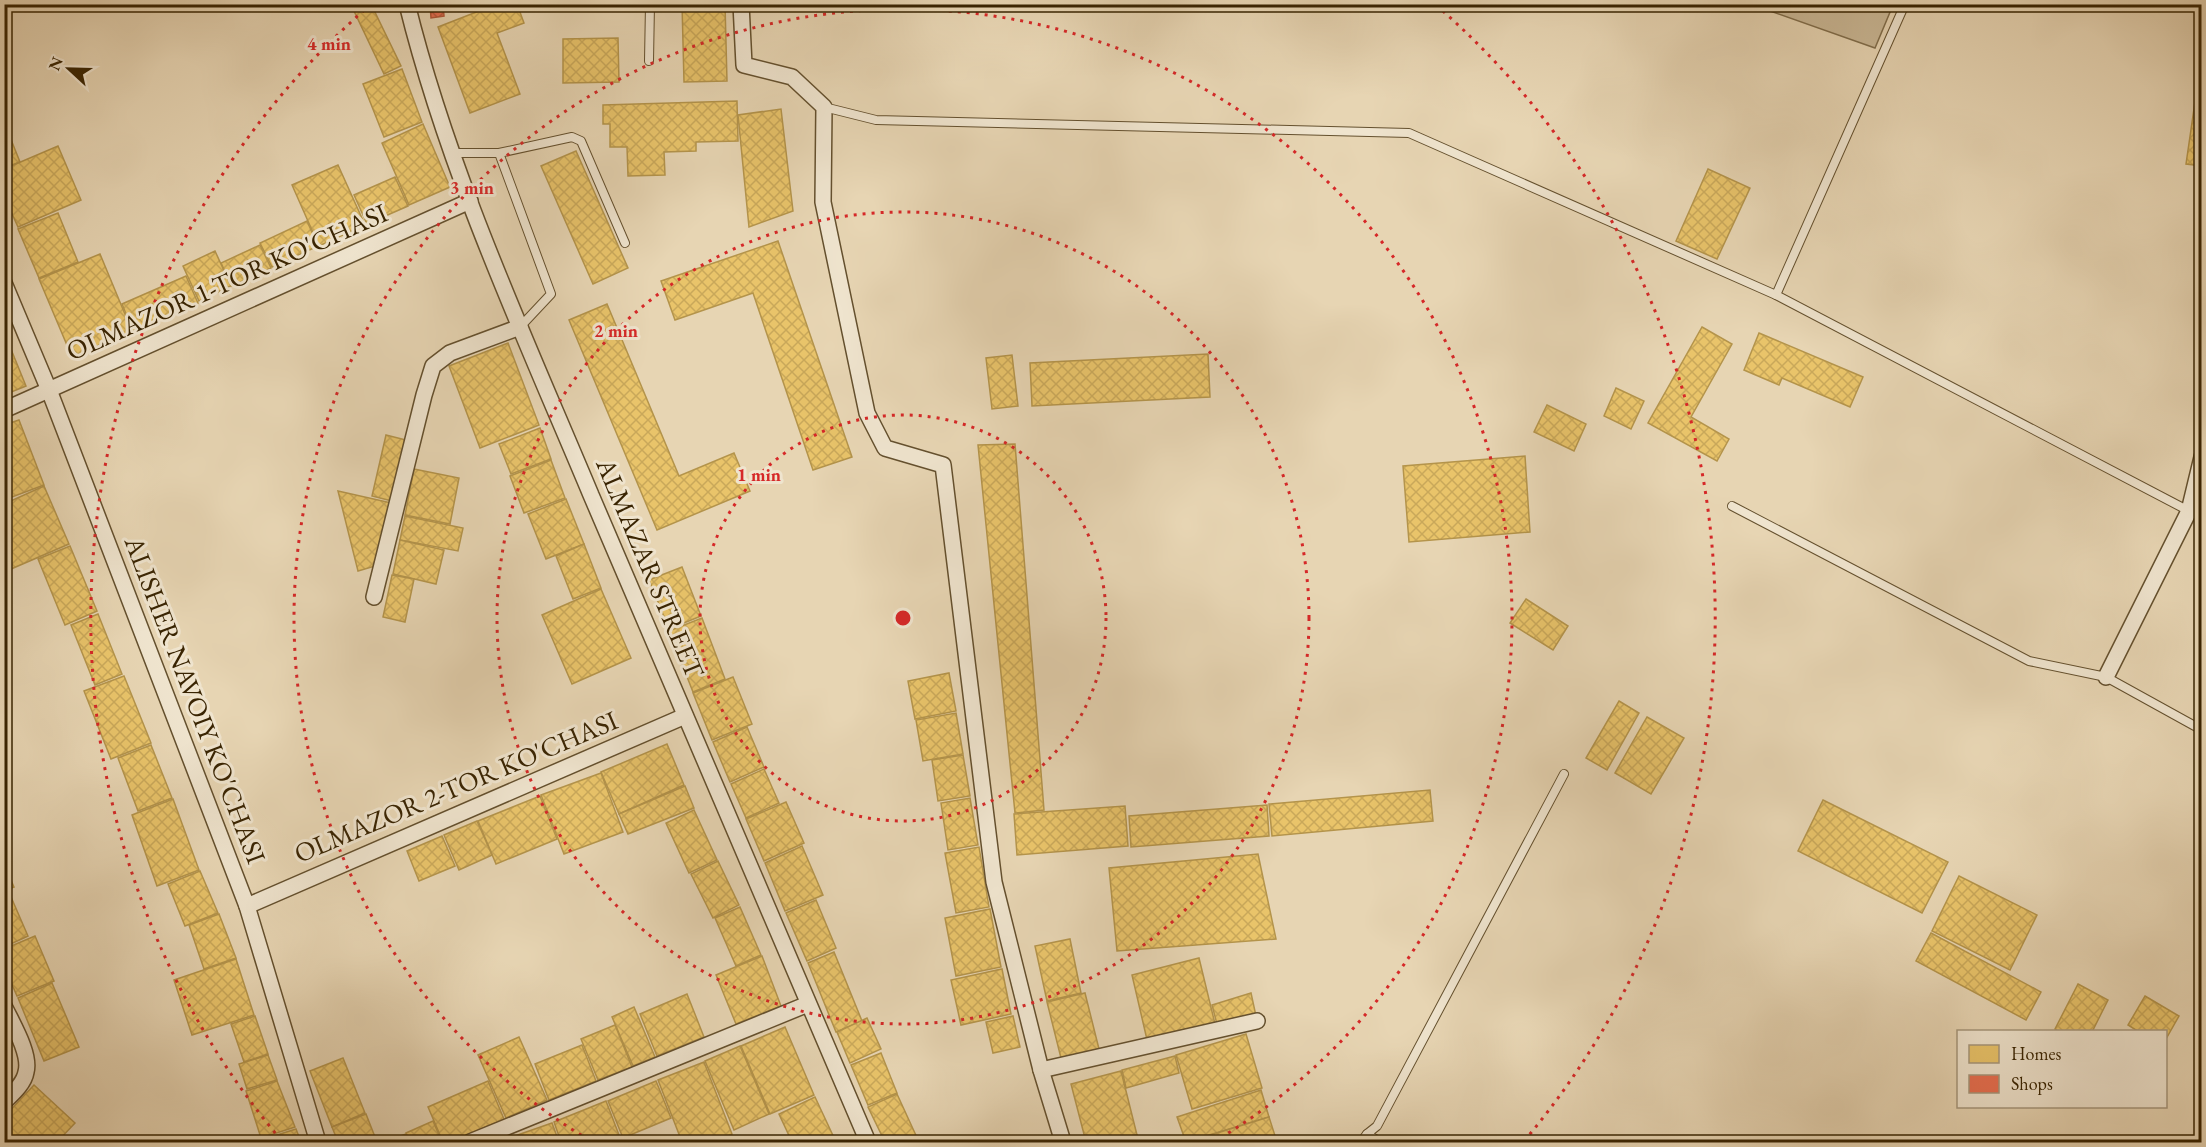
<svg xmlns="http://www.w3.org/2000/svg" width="2206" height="1147" viewBox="0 0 2206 1147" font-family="'EB Garamond',serif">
<defs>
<pattern id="homes-cross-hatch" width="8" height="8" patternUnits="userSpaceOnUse" patternTransform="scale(1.5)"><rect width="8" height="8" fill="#e9c46a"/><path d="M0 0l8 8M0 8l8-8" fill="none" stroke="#c9a85a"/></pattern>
<pattern id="shops-cross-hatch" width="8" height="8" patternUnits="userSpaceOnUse" patternTransform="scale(1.5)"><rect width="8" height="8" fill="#e76f51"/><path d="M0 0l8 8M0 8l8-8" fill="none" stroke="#bc5b41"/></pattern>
</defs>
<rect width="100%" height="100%" fill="#e7d5b3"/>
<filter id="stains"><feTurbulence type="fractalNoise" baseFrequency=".00333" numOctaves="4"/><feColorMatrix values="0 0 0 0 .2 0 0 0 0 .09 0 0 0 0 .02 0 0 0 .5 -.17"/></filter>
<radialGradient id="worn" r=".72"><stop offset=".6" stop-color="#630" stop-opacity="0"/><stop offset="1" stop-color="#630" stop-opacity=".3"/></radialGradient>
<polygon fill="#c9b795" stroke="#816e4c" stroke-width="1.5" points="1753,5 1893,5 1875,48"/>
<g fill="url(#homes-cross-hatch)" stroke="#b4944b" stroke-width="1.5">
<polygon points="366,4 371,4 401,66 384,74 354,11"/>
<polygon points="497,4 517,4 524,23 497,33 520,94 470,113 438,27"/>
<polygon points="682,4 725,4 727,81 684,82"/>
<polygon points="2194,4 2202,4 2202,11 2193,10"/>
<polygon points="618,38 619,82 563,83 563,39"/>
<polygon points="402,69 422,122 384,137 363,84"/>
<polygon points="2197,88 2202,88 2202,166 2186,164"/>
<polygon points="737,101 738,141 696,142 696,151 664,152 665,175 628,176 627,147 610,147 610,124 603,124 603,105"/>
<polygon points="781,109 793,211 749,227 738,115"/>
<polygon points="4,122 20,162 4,168"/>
<polygon points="423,124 450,187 409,205 382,143"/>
<polygon points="58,146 81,200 18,227 4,196 4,169"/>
<polygon points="576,151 628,268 593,284 541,166"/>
<polygon points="338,165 365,225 319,246 292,185"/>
<polygon points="1708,169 1750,188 1717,259 1676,241"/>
<polygon points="395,177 408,206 367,224 354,195"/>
<polygon points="58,213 78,262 39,278 18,229"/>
<polygon points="307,221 318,246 272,267 260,243"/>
<polygon points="778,241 852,457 813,470 753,293 675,320 661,281"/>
<polygon points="260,245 271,268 232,286 221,263"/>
<polygon points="215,251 231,286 199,301 183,266"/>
<polygon points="100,254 132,331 72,357 39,279"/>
<polygon points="186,276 198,303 133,331 122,304"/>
<polygon points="607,304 679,476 734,453 750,491 657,530 569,320"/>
<polygon points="1702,327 1732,344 1691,417 1729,439 1717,461 1648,423"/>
<polygon points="4,332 26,386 4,395"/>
<polygon points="1759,333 1863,377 1850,407 1782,378 1779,385 1744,370"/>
<polygon points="508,343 539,425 480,448 449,366"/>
<polygon points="1208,354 1210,397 1032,406 1030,363"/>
<polygon points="1012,355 1018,406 992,409 986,358"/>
<polygon points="1616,388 1644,401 1631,429 1604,416"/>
<polygon points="1547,405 1586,424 1574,451 1534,432"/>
<polygon points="19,420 44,485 4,500 4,425"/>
<polygon points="540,428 551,459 511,474 499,444"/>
<polygon points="386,435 410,441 396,502 372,496"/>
<polygon points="1015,444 1044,810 1015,813 978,445"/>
<polygon points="1525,456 1530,532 1409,542 1403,466"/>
<polygon points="551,460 565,498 524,513 510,476"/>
<polygon points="414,469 459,478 450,524 405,515"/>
<polygon points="44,486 69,544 4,572 4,504"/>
<polygon points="338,491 396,504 382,564 358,571"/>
<polygon points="566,499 584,544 546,559 528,514"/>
<polygon points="405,516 463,528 458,551 400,540"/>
<polygon points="400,540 444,550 436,584 393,574"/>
<polygon points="584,544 601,588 573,599 556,556"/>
<polygon points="70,546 97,611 65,625 38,559"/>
<polygon points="682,567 701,616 669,629 649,580"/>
<polygon points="392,575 414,579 405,622 383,617"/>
<polygon points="601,589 631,658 572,684 542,615"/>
<polygon points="1526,599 1568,626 1553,650 1510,623"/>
<polygon points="98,614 122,674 95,685 71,625"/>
<polygon points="702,618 725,679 693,692 669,631"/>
<polygon points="949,673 956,711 915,719 908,681"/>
<polygon points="124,676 151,743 111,759 84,691"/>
<polygon points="733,677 752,724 712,740 693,693"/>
<polygon points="1619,701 1639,713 1607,770 1586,758"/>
<polygon points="956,713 963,754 923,761 916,720"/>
<polygon points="1647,717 1684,738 1651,794 1615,773"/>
<polygon points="747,727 764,767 730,782 713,742"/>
<polygon points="667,744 684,785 619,814 601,772"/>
<polygon points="151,745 172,798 138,811 118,758"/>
<polygon points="963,755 970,796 938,801 932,760"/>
<polygon points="764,769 779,803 746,818 731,784"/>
<polygon points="601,773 623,832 564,854 541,795"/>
<polygon points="685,786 694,808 628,834 619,814"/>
<polygon points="1430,790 1433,821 1272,836 1269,804"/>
<polygon points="540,796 557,839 496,864 478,821"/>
<polygon points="970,798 978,845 948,850 941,803"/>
<polygon points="173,799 199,870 157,886 132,815"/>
<polygon points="1823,800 1948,862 1922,913 1798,851"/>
<polygon points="786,802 804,843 764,861 746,819"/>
<polygon points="1267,805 1269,836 1131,847 1129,816"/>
<polygon points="1125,806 1128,846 1017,855 1014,814"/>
<polygon points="694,810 717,860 689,873 666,823"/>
<polygon points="477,821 492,855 459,870 444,835"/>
<polygon points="442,836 455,866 419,881 407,851"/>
<polygon points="802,846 823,895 785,911 765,863"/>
<polygon points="979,847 989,907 956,913 945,853"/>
<polygon points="1258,854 1276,939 1117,951 1109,868"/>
<polygon points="718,861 739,905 713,918 691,874"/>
<polygon points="4,864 14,887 4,891"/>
<polygon points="200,871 218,913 185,926 168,884"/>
<polygon points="1959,876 2037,915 2010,970 1932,931"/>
<polygon points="8,890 28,936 4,947 4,892"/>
<polygon points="816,900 836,948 807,961 786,913"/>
<polygon points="740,907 761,955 736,966 715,918"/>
<polygon points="990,909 1001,967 956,976 945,918"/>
<polygon points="219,914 236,958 204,969 189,925"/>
<polygon points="1931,933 2041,992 2026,1020 1916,961"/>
<polygon points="35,936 54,981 17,996 4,966 4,949"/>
<polygon points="1070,939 1081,993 1047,1001 1035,946"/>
<polygon points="834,952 862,1021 836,1032 808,963"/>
<polygon points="762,956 781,1006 736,1024 716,975"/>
<polygon points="1199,958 1216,1028 1148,1044 1132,975"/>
<polygon points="236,959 254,1015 192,1035 174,980"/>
<polygon points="1002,969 1011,1014 961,1025 951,980"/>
<polygon points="52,983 79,1047 44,1061 18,998"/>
<polygon points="2078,984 2108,1000 2092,1032 2059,1032 2055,1029"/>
<polygon points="1085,993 1100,1053 1062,1062 1047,1002"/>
<polygon points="1251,993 1256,1016 1218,1028 1212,1005"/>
<polygon points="687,994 704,1037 657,1056 640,1014"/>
<polygon points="2145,996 2179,1016 2166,1039 2166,1032 2139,1032 2128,1025"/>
<polygon points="634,1007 655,1057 633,1066 612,1017"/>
<polygon points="255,1016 268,1054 244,1062 231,1024"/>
<polygon points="1013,1016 1020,1047 993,1053 986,1022"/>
<polygon points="867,1018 881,1049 850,1063 837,1032"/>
<polygon points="615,1025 632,1067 598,1080 581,1039"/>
<polygon points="785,1027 814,1095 770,1114 741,1046"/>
<polygon points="1246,1034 1262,1088 1192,1109 1176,1055"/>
<polygon points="519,1037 547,1100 506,1118 478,1055"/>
<polygon points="582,1045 596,1081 549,1100 535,1064"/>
<polygon points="740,1046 769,1114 734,1130 705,1061"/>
<polygon points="881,1053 897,1093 868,1105 851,1065"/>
<polygon points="268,1055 277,1080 247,1089 239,1064"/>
<polygon points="1175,1056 1179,1073 1126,1088 1122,1070"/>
<polygon points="343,1058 365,1113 332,1127 310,1071"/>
<polygon points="704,1062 732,1134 711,1142 682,1142 658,1080"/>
<polygon points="1121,1071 1137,1135 1109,1142 1086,1142 1071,1084"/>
<polygon points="277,1081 295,1127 261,1138 246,1091"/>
<polygon points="488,1081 504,1119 451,1142 443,1142 428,1107"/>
<polygon points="656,1081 671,1118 623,1138 608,1101"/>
<polygon points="34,1085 75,1123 57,1142 4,1142 4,1117"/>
<polygon points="1261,1090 1269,1117 1186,1142 1177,1117"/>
<polygon points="897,1094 919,1142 885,1142 868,1107"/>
<polygon points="815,1097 836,1142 792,1142 779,1114"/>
<polygon points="606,1101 619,1135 599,1142 561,1142 554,1122"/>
<polygon points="366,1114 377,1142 338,1142 332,1127"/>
<polygon points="1269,1117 1277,1142 1188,1142"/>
<polygon points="433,1121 442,1142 410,1142 406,1133"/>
<polygon points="552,1123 559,1142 511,1142 509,1138"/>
<polygon points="296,1129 301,1142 255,1142"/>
<polygon points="406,1134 409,1142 384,1142"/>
<polygon points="1137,1135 1139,1142 1112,1142"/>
</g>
<polygon fill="url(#shops-cross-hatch)" stroke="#b35839" stroke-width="1.5" points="430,4 443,4 444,16 431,18"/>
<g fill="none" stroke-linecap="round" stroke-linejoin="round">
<g stroke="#64502e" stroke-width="10">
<g id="service">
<polyline points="649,61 650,4"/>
<polyline points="824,107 876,120 1409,133 1776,295 2189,511 2202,515"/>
<polyline points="451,153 499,153 551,294 520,327"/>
<polyline points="499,153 572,137 581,141 625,243"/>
<polyline points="1776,295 1905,4"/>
<polyline points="1732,506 2029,661 2106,677 2202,730"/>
<polyline points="1361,1142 1367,1134"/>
<polyline points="1380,1142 1367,1134 1377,1126 1564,774"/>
</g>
</g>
<g stroke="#64502e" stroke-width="18">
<g id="minor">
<path d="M407,4C449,174 524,335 591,495C683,711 775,927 868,1142"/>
<polyline points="741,4 744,65 792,77 824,107 823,202 867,413 885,448 943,465 994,882 1041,1070 1063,1142"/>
<polyline points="4,283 49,390 247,906 318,1142"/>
<polyline points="4,410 470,201"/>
<polyline points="374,597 424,395 433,366 450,353 520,327"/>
<polyline points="2106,677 2189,511 2202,457"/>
<polyline points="247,906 685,716"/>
<path d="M4,1006C12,1023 31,1054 26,1072C24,1084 12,1094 4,1102"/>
<polyline points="1041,1070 1257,1021"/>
<polyline points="470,1142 808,1004"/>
</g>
</g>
<use href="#service" stroke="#efe4ce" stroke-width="8"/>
<use href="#minor" stroke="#efe4ce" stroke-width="15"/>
</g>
<g fill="none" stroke="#d62828" stroke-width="3" stroke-dasharray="3 6">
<circle cx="903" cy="618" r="203"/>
<circle cx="903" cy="618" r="406"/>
<path d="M589 1140A609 609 0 1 1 1217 1140"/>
<path d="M281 1140A812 812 0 0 1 370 5M1436 5A812 812 0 0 1 1525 1140"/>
</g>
<g text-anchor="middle" stroke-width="6" stroke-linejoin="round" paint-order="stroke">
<g font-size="27" fill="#392402" stroke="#efe4ce">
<text transform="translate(227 282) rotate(-24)" y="9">OLMAZOR 1-TOR KO'CHASI</text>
<text transform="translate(650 568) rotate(67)" y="9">ALMAZAR STREET</text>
<text transform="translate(195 700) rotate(69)" y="9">ALISHER NAVOIY KO'CHASI</text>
<text transform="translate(456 787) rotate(-23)" y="9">OLMAZOR 2-TOR KO'CHASI</text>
</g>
</g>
<circle cx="903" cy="618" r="9" fill="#d62828" stroke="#efe4ce" stroke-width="3"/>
<g font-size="18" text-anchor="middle" font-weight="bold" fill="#d62828" stroke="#efe4ce" stroke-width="6" stroke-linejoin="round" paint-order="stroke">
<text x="329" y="50">4 min</text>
<text x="472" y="194">3 min</text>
<text x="616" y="337">2 min</text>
<text x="759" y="481">1 min</text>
</g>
<rect width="2206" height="1147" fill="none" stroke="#e7d5b3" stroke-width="24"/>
<rect x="6" y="6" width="2194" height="1135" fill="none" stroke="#392402" stroke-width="3"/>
<rect x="12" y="12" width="2182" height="1123" fill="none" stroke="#392402" stroke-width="1.5"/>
<rect x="1957" y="1030" width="210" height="78" fill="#efe4ce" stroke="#a6977c" stroke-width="1.5"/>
<rect x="1969" y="1045" width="30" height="18" fill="#e9c46a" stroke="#a6977c" stroke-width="1.5"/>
<text x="2011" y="1060" font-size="18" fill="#392402">Homes</text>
<rect x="1969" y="1075" width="30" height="18" fill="#e76f51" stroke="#a6977c" stroke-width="1.5"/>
<text x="2011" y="1090" font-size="18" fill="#392402">Shops</text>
<g transform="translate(69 69) rotate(292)" stroke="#efe4ce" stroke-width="4.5" paint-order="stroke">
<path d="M0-4.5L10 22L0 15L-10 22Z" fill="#392402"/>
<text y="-9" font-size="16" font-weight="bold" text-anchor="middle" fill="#392402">N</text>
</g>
<rect width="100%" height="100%" filter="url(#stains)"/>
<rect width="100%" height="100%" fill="url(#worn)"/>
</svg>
